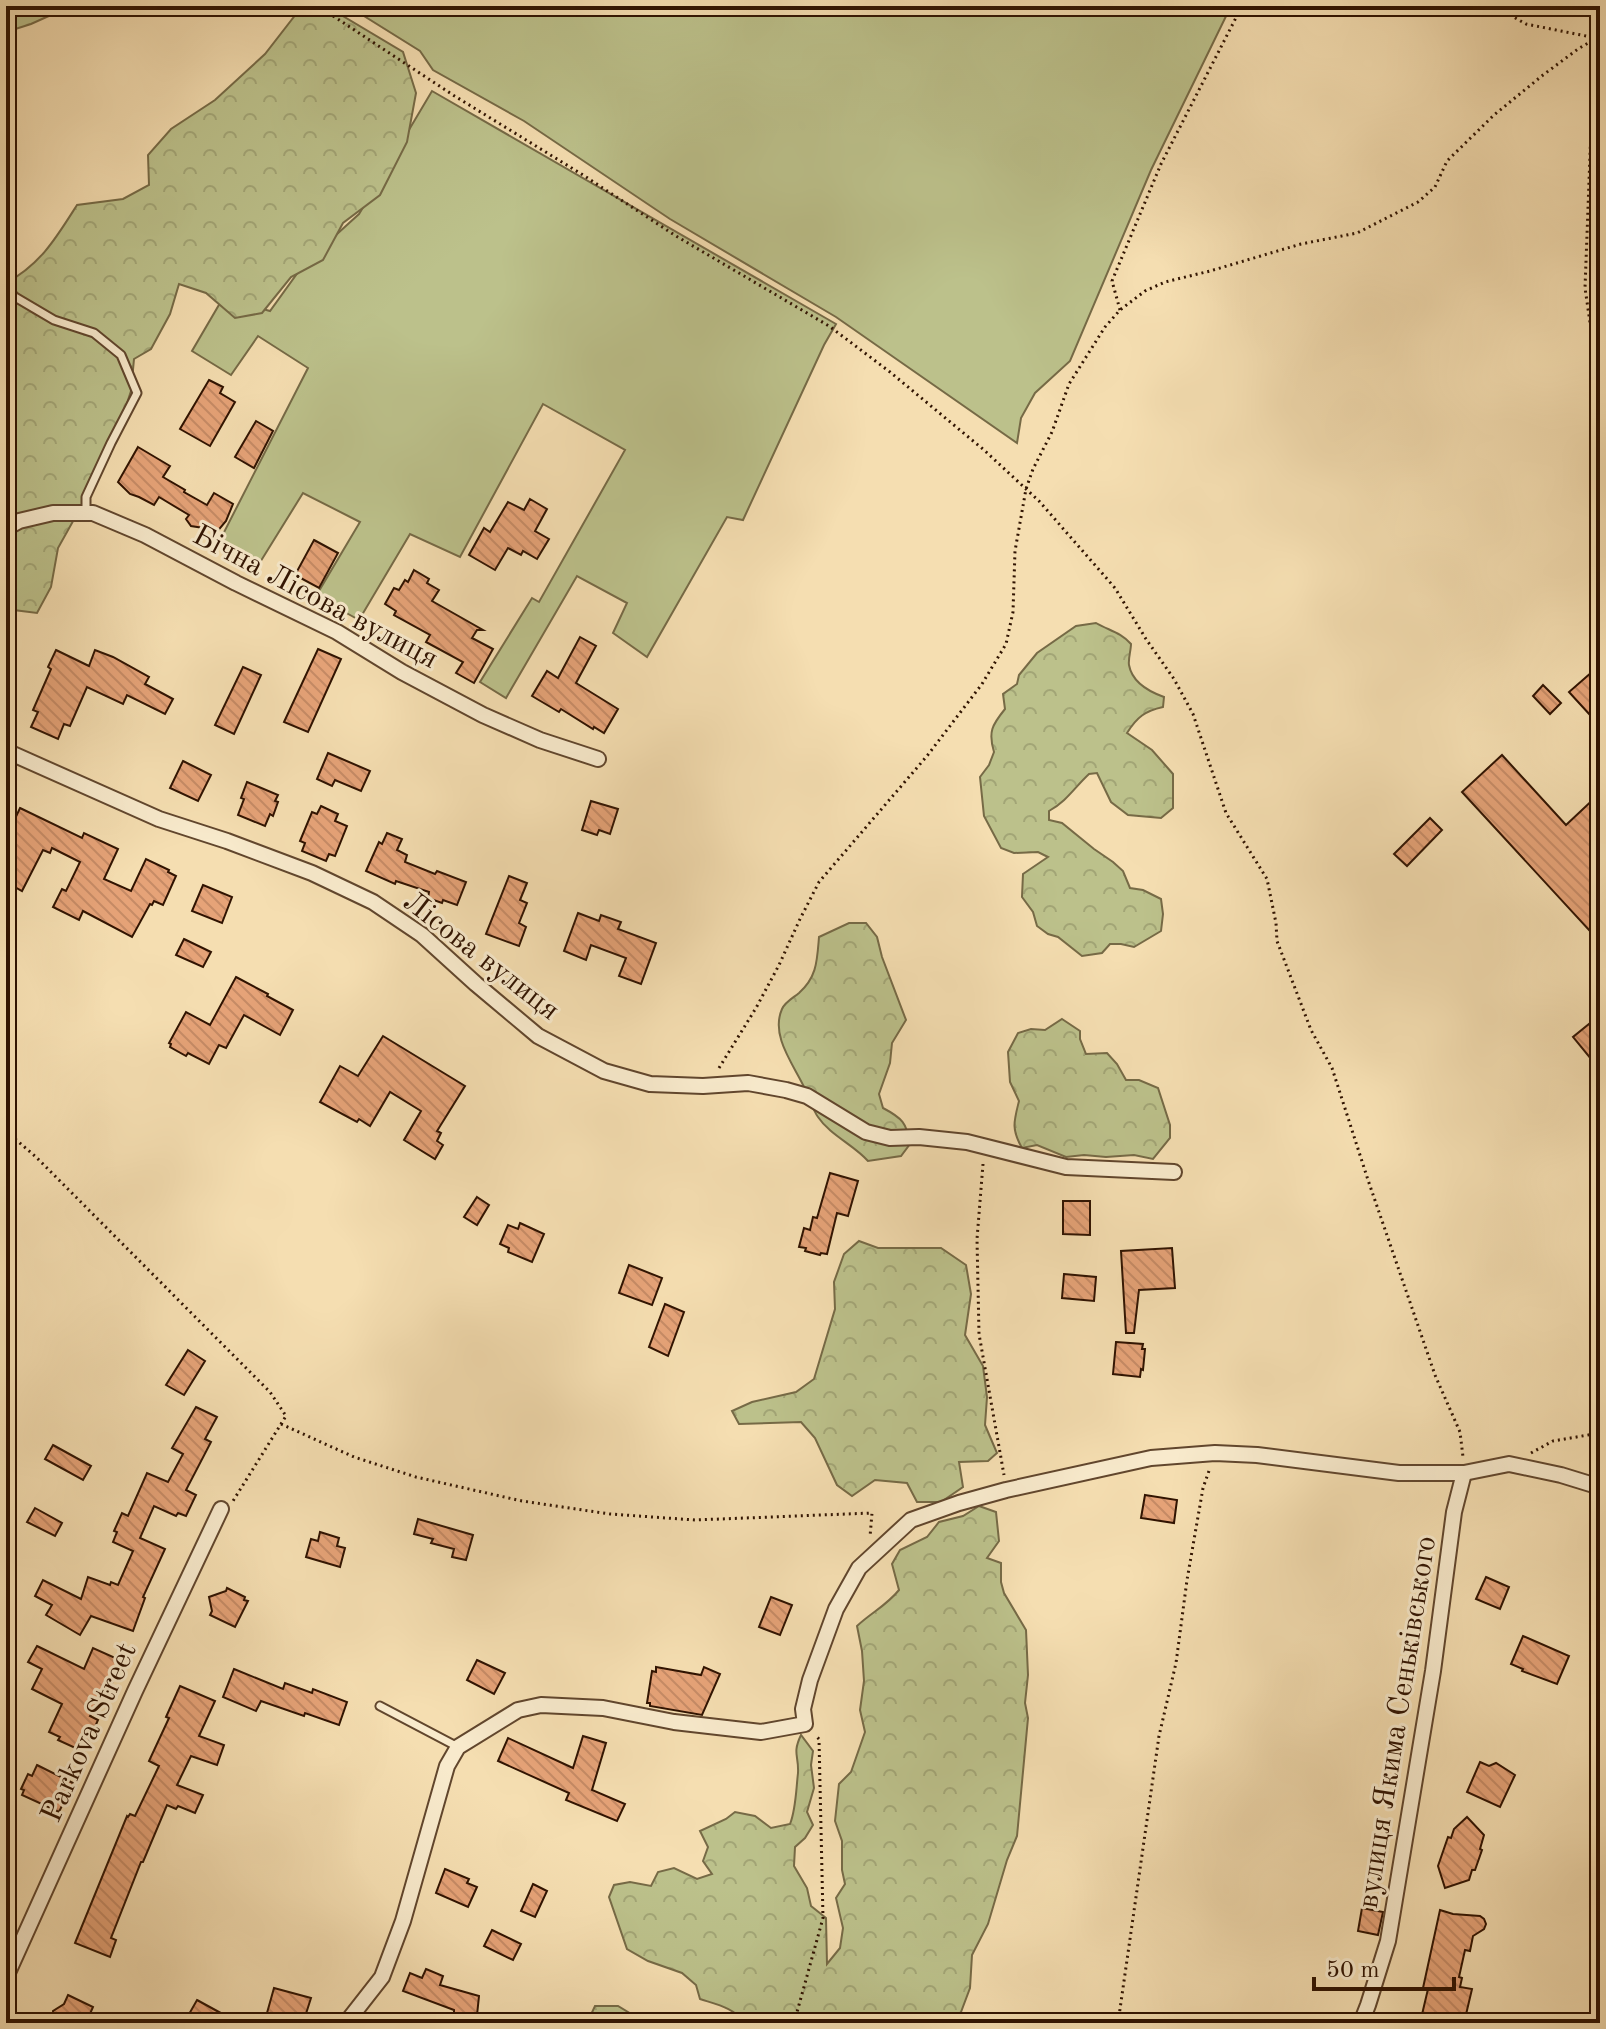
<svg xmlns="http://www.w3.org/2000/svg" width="1606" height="2029" viewBox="0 0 1606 2029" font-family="'Old Standard TT',serif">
<defs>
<pattern id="forest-crowns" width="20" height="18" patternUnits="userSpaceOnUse" patternTransform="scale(2)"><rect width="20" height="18" fill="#bcc18b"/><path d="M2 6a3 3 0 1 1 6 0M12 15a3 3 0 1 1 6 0" fill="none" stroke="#a2a576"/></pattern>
<pattern id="building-back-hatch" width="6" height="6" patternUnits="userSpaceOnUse" patternTransform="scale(2)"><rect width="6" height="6" fill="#e6a378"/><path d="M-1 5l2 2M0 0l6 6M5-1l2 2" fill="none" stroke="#c68b66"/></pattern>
</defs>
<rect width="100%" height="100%" fill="#f5deb1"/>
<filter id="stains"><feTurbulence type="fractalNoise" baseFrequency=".0025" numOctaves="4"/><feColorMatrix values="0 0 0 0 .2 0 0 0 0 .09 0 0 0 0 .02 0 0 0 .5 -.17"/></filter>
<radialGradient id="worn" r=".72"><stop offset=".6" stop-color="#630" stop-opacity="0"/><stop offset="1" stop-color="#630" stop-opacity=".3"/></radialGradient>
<g fill="#bcc18b" stroke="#766a46" stroke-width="2">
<polygon points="348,6 1231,6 1151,170 1070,361 1035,393 1021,418 1017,443 836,317 670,219 524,121 433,70 420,51"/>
<polygon points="432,91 836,324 824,345 743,520 727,517 647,657 613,633 627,603 577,576 506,698 480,682 532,598 539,602 625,450 543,404 460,557 410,534 359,620 316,596 360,522 303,493 259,564 219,542 308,368 258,336 231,375 192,351 223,298 270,311 304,264 359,214"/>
</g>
<g fill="url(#forest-crowns)" stroke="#766a46" stroke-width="2">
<polygon points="6,6 71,6 31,24 9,31 8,64 6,66"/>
<path d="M306,6H326L403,52L416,93L407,142L380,195L343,223L323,260L291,277L262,313L235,318L206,293L179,284L170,314L151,349L134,359L131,391L110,455L58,548L51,587L37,613L6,609V283C41,264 56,238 77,205L123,199L149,185L148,155L171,129L215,100L265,54L300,9Z"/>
<path d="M1096,623C1110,631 1120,632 1131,644C1131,650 1128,659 1129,665C1132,682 1150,692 1164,697L1163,707C1145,711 1137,717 1127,733L1152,750L1173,774V808L1161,818L1128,815L1111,802L1097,773L1089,774C1074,788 1067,801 1049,811V820L1062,823L1094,849L1113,862L1123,871L1130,888L1143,890L1161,899L1163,914L1161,931L1134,947L1121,944H1110L1102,953L1082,956L1058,937L1048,934L1037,926L1033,912L1022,897L1023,874L1048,857L1038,852L1014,853L1001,848L984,816L980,777L989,765L994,752C988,732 992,725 1005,709L1003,694L1017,684L1019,675L1037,653L1076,626Z"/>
<path d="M849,923H866L877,937L882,957L906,1020L892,1043L890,1063L879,1094L883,1108C902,1118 907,1123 910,1144L901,1156L868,1161C854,1145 830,1135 818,1117C812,1109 810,1097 805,1089C794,1065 770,1036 782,1009C785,1002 793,998 799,993C817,977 817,961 819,937Z"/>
<path d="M1062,1019L1080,1031V1039L1086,1054L1107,1053L1117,1064L1126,1080H1139L1158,1088L1170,1125V1138L1153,1159L1134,1155L1106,1157L1084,1155L1066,1157L1037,1145L1022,1148C1011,1129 1014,1121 1019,1101L1010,1082L1008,1052L1018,1033L1031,1029L1045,1030Z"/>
<polygon points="859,1241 878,1248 941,1248 966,1265 971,1294 965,1335 983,1366 987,1397 985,1425 997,1453 988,1461 959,1462 963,1487 941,1502 917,1502 907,1483 875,1480 852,1496 837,1485 815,1438 801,1422 739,1424 732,1411 752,1402 796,1392 814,1379 835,1309 834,1282 844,1254"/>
<path d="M979,1506L996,1512L999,1541L987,1558L1001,1563V1582L1004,1593L1026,1630L1028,1675L1025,1703L1028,1718L1017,1836L1007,1860L988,1924L972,1955L970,1988L961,2012L951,2023H744C736,2008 715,2004 700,1999L696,1985L682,1973L648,1961L627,1949L609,1897L614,1885L630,1882L651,1886L658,1872L674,1868L697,1879L712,1874L703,1861L708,1847L700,1831L726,1819L735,1812L755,1816L771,1828L790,1824C796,1809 796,1790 798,1773C799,1755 792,1754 801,1735L813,1751L811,1765L814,1788L807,1812L813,1825L805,1838L795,1847L794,1866L807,1888L811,1906L826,1918L827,1964L840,1948L843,1928L836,1898L845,1884L842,1870V1841L835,1821L839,1784L851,1772L865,1732L860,1710L864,1681L862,1651L857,1626C872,1612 886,1606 899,1590L892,1564L900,1550L927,1537L939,1522L963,1516Z"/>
<polygon points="595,2006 618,2006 646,2023 587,2023"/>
</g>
<g fill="url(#building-back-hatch)" stroke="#301301" stroke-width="2">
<polygon points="209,380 223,387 220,393 235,402 210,446 180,429"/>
<polygon points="256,421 273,431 254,468 235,457"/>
<polygon points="138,447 170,466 163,477 185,490 184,492 207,505 214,493 233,504 226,521 216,533 210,529 191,526 186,519 189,515 159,497 154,505 139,497 130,494 118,482"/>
<polygon points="530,499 547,509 535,531 549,539 537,559 523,551 521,555 508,548 495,570 469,555 484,528 490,532 508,502 524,510"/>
<polygon points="314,540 338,553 319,588 295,575"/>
<polygon points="414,570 429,579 427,583 439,590 432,601 483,630 477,630 472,638 493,649 474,683 456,673 463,662 426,642 430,635 394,615 396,611 385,604 394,588 399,590 405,580 408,582"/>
<polygon points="580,637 596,646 576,683 618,709 604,733 594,727 593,729 561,709 559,712 532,696 547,671 558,678"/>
<polygon points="318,649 341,659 308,732 284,722"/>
<polygon points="56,650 89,666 95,650 113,657 149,677 145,684 173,699 165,714 127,695 123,704 87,687 70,726 64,724 58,739 31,727 38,712 33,710 51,669 48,667"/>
<polygon points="1600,665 1600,726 1569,692"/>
<polygon points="243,667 261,675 234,734 215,725"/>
<polygon points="1543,685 1561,703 1550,714 1533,696"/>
<polygon points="328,753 370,771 361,791 335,780 332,786 317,779"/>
<polygon points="1502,755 1566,825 1600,793 1600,942 1462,792"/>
<polygon points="183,761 211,775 198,801 170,788"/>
<polygon points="247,782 278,795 275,801 278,802 273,816 270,814 265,826 238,815 244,799 241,798"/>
<polygon points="591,801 618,809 610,834 599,830 597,835 582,830"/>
<polygon points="321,806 338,814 335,821 347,826 335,856 329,854 326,861 302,851 305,843 300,841 312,812 317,814"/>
<polygon points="20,808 82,838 84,833 118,849 104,879 131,891 146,859 169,870 168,872 176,876 163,905 154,901 152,905 150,904 132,937 83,911 79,920 53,907 62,889 66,891 80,862 52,848 50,853 43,850 22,891 6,882 6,838"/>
<polygon points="1430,818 1442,830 1407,866 1394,854"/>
<polygon points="387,833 402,839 397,850 407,855 405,862 435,874 437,871 466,882 457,905 443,900 442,903 428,898 429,892 396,881 395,884 366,871 379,842 382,844"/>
<polygon points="509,876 527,883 520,900 527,903 519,923 526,927 519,946 486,934"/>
<polygon points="203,885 232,897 222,923 192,911"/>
<polygon points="578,913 599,921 601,915 621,922 618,929 656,943 641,984 619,976 626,958 591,945 586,960 564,951"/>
<polygon points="184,939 211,952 203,967 176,955"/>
<polygon points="236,977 268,994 267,996 293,1010 280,1035 244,1015 226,1048 219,1045 209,1064 188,1053 186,1056 170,1047 171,1044 169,1043 186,1012 210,1025"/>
<polygon points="1600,1015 1600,1070 1573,1037"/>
<polygon points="383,1036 465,1086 437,1131 441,1133 437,1141 443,1145 435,1159 404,1140 421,1111 390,1092 370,1126 359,1119 357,1122 320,1102 340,1066 358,1076"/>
<polygon points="830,1173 858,1181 848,1216 837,1213 827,1254 821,1253 820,1255 805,1251 806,1248 799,1247 804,1228 810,1230 813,1217 817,1218"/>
<polygon points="477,1197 489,1205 477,1225 464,1217"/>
<polygon points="1063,1201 1090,1201 1090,1235 1063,1234"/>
<polygon points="520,1223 544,1234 532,1262 508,1252 509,1248 500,1244 508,1225 518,1229"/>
<polygon points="1172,1248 1175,1288 1139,1290 1134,1333 1126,1333 1121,1251"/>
<polygon points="629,1265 662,1278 652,1305 619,1293"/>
<polygon points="1064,1274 1096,1277 1094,1301 1062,1298"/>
<polygon points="665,1304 684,1312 668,1356 649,1347"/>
<polygon points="1116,1342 1143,1344 1142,1349 1145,1349 1143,1370 1141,1369 1140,1377 1113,1374"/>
<polygon points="188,1350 205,1361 184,1395 166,1385"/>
<polygon points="196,1407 217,1417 205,1439 211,1442 186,1490 196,1495 186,1516 178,1513 176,1516 154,1506 140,1538 165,1549 143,1597 145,1598 133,1631 91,1616 80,1635 46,1615 52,1605 35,1596 43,1580 81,1599 88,1577 110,1585 111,1582 118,1585 133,1551 113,1542 117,1532 114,1531 122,1513 128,1516 147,1473 168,1482 183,1454 172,1448"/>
<polygon points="53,1445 91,1466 83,1480 45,1459"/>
<polygon points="1145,1495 1177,1500 1174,1523 1141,1518"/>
<polygon points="35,1508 62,1523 55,1536 27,1522"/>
<polygon points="418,1519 473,1535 466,1560 452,1557 454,1549 431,1543 433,1539 414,1534"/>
<polygon points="320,1532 339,1538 337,1546 345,1548 340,1567 306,1557 311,1539 318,1541"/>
<polygon points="1486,1577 1509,1587 1500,1609 1476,1599"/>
<polygon points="227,1588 245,1597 244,1600 248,1601 235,1627 210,1615 212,1611 209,1597 226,1591"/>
<polygon points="771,1597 792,1605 780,1635 759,1627"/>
<polygon points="1523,1636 1569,1656 1557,1684 1522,1671 1523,1669 1511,1664"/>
<polygon points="37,1646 84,1669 93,1648 122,1661 108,1692 103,1690 90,1716 98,1720 84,1752 58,1740 60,1737 49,1732 62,1704 32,1689 42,1669 28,1662"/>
<polygon points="477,1660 505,1673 494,1694 467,1680"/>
<polygon points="656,1667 701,1675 704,1667 720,1674 702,1715 650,1706 650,1703 647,1703 652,1671 656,1672"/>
<polygon points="234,1669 283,1689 285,1683 312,1693 313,1689 347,1702 339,1725 305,1713 304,1716 261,1701 256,1711 223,1697"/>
<polygon points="180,1686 215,1701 199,1736 224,1745 217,1765 191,1756 177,1785 203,1795 195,1813 178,1806 176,1809 167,1805 143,1862 141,1862 111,1938 116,1940 110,1957 75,1943 127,1816 128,1817 130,1814 135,1816 159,1766 149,1761 169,1718 166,1717"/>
<polygon points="583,1736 606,1743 592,1790 625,1804 617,1821 566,1800 569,1793 498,1761 508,1738 573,1768"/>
<polygon points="1480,1762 1489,1766 1496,1763 1515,1775 1500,1807 1467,1792"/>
<polygon points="37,1765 73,1783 59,1812 22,1795 24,1790 21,1789 28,1774 32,1776"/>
<polygon points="1467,1817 1484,1835 1480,1849 1482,1850 1475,1870 1472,1870 1469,1880 1445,1888 1438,1866 1448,1837 1451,1838 1454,1829"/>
<polygon points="445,1869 469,1879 467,1883 477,1887 468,1907 436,1893"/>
<polygon points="533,1884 547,1891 535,1917 521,1911"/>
<polygon points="1362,1908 1383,1912 1378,1935 1358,1931"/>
<polygon points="1440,1910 1453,1914 1480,1916 1484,1919 1486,1924 1484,1929 1473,1936 1470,1951 1465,1950 1459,1977 1462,1978 1460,1987 1472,1989 1464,2023 1420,2023 1428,1989 1423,1988"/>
<polygon points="492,1930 521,1944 513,1960 484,1946"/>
<polygon points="426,1969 443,1976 440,1985 479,1996 477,2015 471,2014 470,2018 454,2016 454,2010 403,1991 410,1973 422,1978"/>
<polygon points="274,1988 311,1998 303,2023 267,2013"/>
<polygon points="68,1995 93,2007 86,2023 54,2023 53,2011 64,2004"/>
<polygon points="197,2000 239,2023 184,2023"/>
</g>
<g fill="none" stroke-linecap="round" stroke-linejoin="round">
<g stroke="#61462d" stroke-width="11">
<g id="lane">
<polyline points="6,288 15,297 54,320 94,333 121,355 137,393 111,443 86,497 86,513"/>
<polyline points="380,1706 458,1747"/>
</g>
</g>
<g stroke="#61462d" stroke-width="18">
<g id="street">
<polyline points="6,528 19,521 53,513 93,513 145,535 236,583 337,632 402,672 483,715 540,740 598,759"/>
<polyline points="6,751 159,819 227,841 312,873 373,902 422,935 476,984 538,1036 604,1071 650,1084 703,1086 748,1083 786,1090 807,1096 866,1132 890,1138 919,1137 967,1142 1066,1167 1174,1172"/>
<polyline points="6,1977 135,1691 221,1509"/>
<polyline points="346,2023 382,1977 403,1921 447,1766 458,1747 518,1710 541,1705 603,1708 674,1722 761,1732 805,1724 803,1709 810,1680 836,1609 859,1568 911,1520 959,1503 1006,1490 1151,1458 1215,1453 1257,1455 1399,1473 1464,1473 1509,1464 1561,1475 1600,1487"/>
<polyline points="1361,2023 1368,2005 1388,1941 1433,1671 1454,1512 1464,1473"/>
</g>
</g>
<g stroke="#301301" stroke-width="3" stroke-dasharray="2 4" stroke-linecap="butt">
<polyline points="318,6 453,95 583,175 676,236 829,326 890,372 984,450 1039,501 1115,588 1146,639 1174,679 1193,714 1226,813 1267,879 1276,923 1277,941 1311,1030 1332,1068 1368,1180 1435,1375 1460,1432 1463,1457"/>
<polyline points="1494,6 1526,24 1596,38"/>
<polyline points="1600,76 1592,102 1585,288 1593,343 1600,353"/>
<polyline points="1120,310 1112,281 1161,164 1242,6"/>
<polyline points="719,1068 756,1008 779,965 800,919 819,882 927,756 982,684 1006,644 1013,612 1015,551 1026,489 1033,469 1052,432 1069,384 1105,327 1120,310 1145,291 1165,282 1210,271 1301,244 1357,233 1418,202 1435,187 1447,161 1494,115 1543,75 1578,49 1600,36"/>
<polyline points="6,1131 36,1157 270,1392 286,1416 233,1501"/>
<polyline points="983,1164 977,1239 979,1334 1004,1475"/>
<polyline points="281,1424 354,1457 416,1477 522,1501 610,1514 695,1520 872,1513 870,1537"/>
<polyline points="1531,1453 1553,1441 1600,1433"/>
<polyline points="794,2023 823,1918 819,1739 815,1735"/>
<polyline points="1118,2023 1159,1736 1176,1663 1187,1580 1203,1488 1210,1468"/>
</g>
<use href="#lane" stroke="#f8eacc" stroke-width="7"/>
<use href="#street" stroke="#f8eacc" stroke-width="14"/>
</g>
<g text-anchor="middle" stroke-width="6" stroke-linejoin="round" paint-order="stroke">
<g font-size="30" fill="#301301" stroke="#f8eacc">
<text transform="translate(316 596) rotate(28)" y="10">Бічна Лісова вулиця</text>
<text transform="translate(482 955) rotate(38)" y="10">Лісова вулиця</text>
<text transform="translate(1396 1722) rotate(-81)" y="10">вулиця Якима Сеньківського</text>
<text transform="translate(88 1732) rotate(-66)" y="10">Parkova Street</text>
</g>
</g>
<rect width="1606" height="2029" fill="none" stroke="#f5deb1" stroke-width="32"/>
<rect x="8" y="8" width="1590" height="2013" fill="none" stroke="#301301" stroke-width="4"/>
<rect x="16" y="16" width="1574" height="1997" fill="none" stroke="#301301" stroke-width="2"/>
<path d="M1314 1977v12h140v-12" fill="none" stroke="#301301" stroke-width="4"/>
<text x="1326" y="1977" font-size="24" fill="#301301" stroke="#f8eacc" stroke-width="6" paint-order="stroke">50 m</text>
<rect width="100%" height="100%" filter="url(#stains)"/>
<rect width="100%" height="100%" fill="url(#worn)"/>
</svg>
